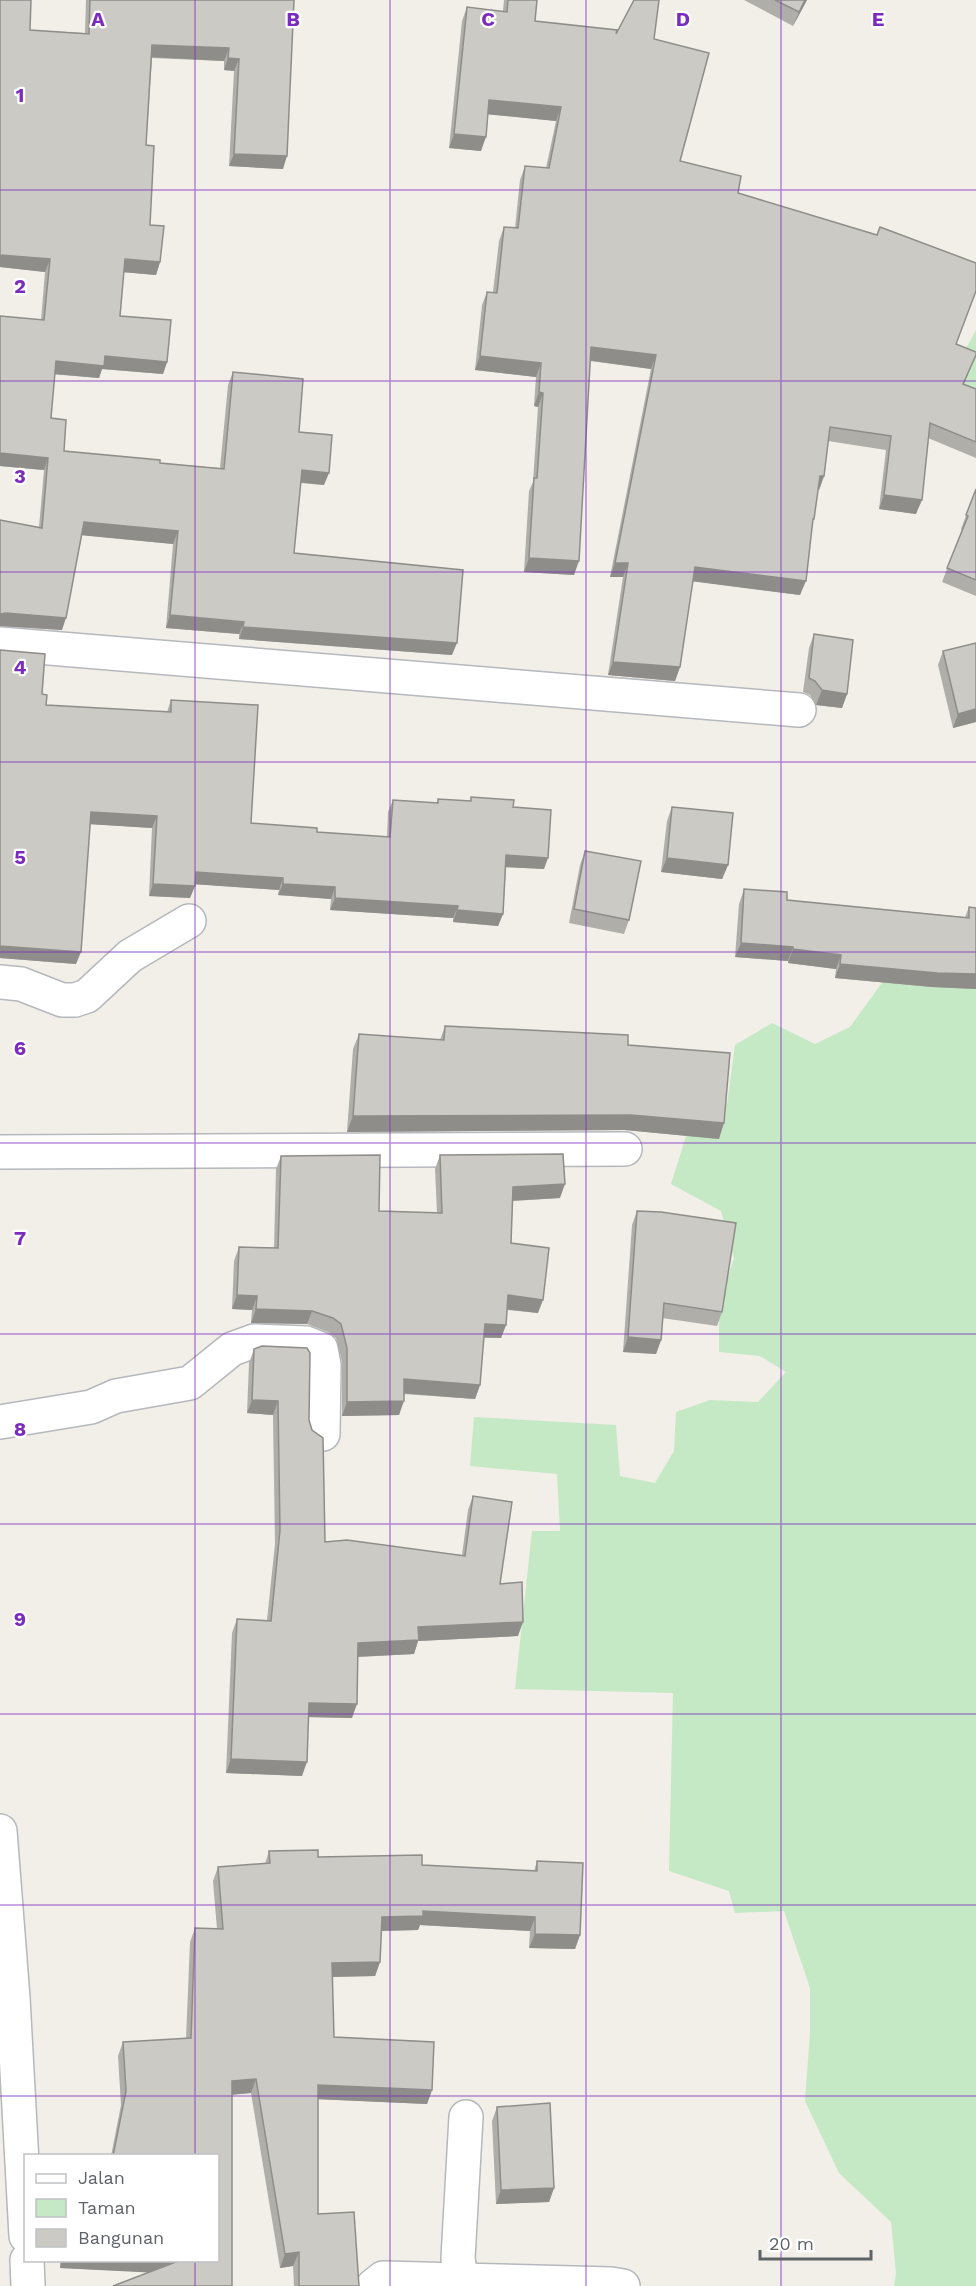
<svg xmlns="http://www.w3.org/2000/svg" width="976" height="2286" viewBox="0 0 976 2286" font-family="'Work Sans',sans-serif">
<rect width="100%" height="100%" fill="#f1efe8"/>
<g fill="#c5e8c5">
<polygon points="976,330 976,390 949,381"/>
<polygon points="976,912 976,2286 894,2286 896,2273 891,2222 839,2173 805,2101 810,2033 810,1988 784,1911 735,1913 729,1891 669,1871 673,1693 515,1689 532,1531 560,1531 557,1474 470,1466 474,1417 616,1425 620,1476 655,1483 674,1451 676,1412 710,1400 758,1402 786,1372 760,1356 719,1352 719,1304 734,1258 721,1211 671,1184 688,1130 727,1104 735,1045 772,1023 815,1044 850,1027 889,973"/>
</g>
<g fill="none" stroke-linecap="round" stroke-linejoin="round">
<g stroke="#b5b8bc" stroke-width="36">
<g id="street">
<polyline points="0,644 799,710"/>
<polyline points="0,982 21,984 62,1000 75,1000 87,996 130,956 189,921"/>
<polyline points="0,1152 625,1149"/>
<polyline points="0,1422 91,1407 116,1396 190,1383 232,1349 254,1341 306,1343 321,1349 324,1365 323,1434"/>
<polyline points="0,1831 13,1998 26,2236"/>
<polyline points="27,2260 28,2286"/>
<polyline points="461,2279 458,2258 466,2117"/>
<polyline points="373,2286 383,2278 611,2284 623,2286"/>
</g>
</g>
<use href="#street" stroke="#fff" stroke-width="33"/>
</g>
<g fill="#afaea9">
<polygon points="0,0 30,30 85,33 86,0 294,0 283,169 229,166 234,71 224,70 224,61 152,58 146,145 150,225 160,262 156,275 124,272 120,316 167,362 163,374 102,369 99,378 55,374 51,418 64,451 160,463 220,468 228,385 233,372 299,432 324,485 300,483 294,553 452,655 239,639 239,634 166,628 173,544 82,535 62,630 0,626 0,520 39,527 44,470 0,466 0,316 41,320 45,272 0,267"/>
<polygon points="504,0 537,0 535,21 654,39 680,161 738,193 956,344 976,356 964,384 976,389 976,458 928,438 916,514 879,509 886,450 828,441 824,476 819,490 818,490 800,595 693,581 680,667 675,681 608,675 623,577 610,577 651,369 590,361 574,575 524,572 529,491 533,482 538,407 534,406 536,377 475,370 482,305 487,292 493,292 499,241 504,227 515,228 520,180 525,166 546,168 556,121 488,114 481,151 449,148 462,21 467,7 503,11"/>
<polygon points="744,0 807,0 793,26"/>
<polygon points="976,489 976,596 942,582 962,530 961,529"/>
<polygon points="814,634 847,694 842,708 816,705 810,695 803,692 809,648"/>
<polygon points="976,643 976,722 953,728 938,665 943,651"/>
<polygon points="0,650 42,694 46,705 167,712 171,700 251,823 317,832 387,837 388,812 393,800 437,803 438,799 470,801 471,797 513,807 544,869 506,867 503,914 498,926 453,922 453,918 330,910 331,899 278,895 279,890 195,884 190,898 149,896 152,828 90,824 76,964 0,958"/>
<polygon points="672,807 728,865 722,879 661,872 667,821"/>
<polygon points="585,851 629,920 624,934 569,923 580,865"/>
<polygon points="744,889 787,900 965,917 969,907 976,908 976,989 932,987 835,978 836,969 788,963 788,961 735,957 739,904"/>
<polygon points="445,1026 628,1045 719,1139 625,1130 347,1132 353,1049 359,1034 440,1040"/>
<polygon points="440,1155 560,1198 513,1201 511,1243 538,1313 507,1310 506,1325 501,1338 484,1338 480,1385 475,1399 404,1394 399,1415 342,1416 342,1362 336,1338 328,1332 307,1324 251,1323 252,1310 232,1309 234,1261 239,1247 274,1248 276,1169 281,1156 379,1211 437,1213 435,1169"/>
<polygon points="637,1211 722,1312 717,1326 662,1318 661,1340 656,1354 623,1352 632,1225"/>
<polygon points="254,1349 309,1420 325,1542 462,1555 468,1510 473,1496 518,1636 418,1641 414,1654 358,1657 352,1718 309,1717 302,1776 226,1773 232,1633 237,1619 267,1620 275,1544 273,1415 247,1413 249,1363"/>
<polygon points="318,1850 318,1857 422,1855 422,1865 534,1871 537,1861 583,1863 580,1935 575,1949 529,1948 530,1931 420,1925 418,1930 381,1931 380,1962 375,1976 332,1977 334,2037 434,2042 432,2090 427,2104 318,2099 318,2214 354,2212 359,2286 294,2286 293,2266 280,2268 251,2093 232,2095 232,2286 113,2286 150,2272 60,2268 60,2260 218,2260 218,2156 111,2156 121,2105 118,2056 123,2042 186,2039 190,1942 195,1928 217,1929 213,1881 218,1867 265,1864 269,1851"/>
<polygon points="497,2107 554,2188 549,2202 496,2204 492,2121"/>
</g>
<g fill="#8f8d8a">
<polygon points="805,0 807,0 793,26 799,12"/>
<polygon points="152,45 229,48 224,61 148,57"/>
<polygon points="228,58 239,59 234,71 224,70"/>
<polygon points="489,100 561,107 556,121 484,114"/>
<polygon points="454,134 486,137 481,151 449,148"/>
<polygon points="234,154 287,156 283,169 229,166"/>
<polygon points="0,255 50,259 45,272 0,267"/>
<polygon points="125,259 160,262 156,275 121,272"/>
<polygon points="591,347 656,355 651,369 586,360"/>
<polygon points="105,356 167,362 163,374 102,369 99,378 52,374 56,361"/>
<polygon points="480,356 541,363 536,377 475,370"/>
<polygon points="539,392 543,393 538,407 534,406"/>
<polygon points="0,453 48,458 44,470 0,466"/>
<polygon points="302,470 329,473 324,485 297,482"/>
<polygon points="820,476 824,476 819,490 815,490"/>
<polygon points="884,495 922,500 916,514 879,509"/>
<polygon points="84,522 178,531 173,544 79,535"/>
<polygon points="529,558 579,561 574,575 524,572"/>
<polygon points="615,563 628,563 623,577 610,577"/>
<polygon points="695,567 806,581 800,595 690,581"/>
<polygon points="6,613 66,618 62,630 0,626 0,614"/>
<polygon points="170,615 244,622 239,634 166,628"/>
<polygon points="243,627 457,643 452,655 239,639"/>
<polygon points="613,662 680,667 675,681 608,675"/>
<polygon points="822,690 847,694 842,708 816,705"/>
<polygon points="976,709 976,722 953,728 958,714"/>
<polygon points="91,812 157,816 152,828 87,824"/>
<polygon points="506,855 548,858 544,869 502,867"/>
<polygon points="667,858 728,865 722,879 661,872"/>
<polygon points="196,872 283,878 279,890 191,884"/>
<polygon points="153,884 195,886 190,898 149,896"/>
<polygon points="283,884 335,887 331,899 278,895"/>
<polygon points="335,898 458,906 453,918 330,910"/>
<polygon points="457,910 503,914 498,926 453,922"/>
<polygon points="741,943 793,947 788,961 735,957"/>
<polygon points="0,946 81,952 76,964 0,958"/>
<polygon points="793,949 841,955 836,969 788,963"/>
<polygon points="840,964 976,974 976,989 932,987 835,978"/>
<polygon points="631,1115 724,1123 719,1139 625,1130 347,1132 353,1116"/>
<polygon points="565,1184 560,1198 508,1201 513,1187"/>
<polygon points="237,1295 257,1296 252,1310 232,1309"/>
<polygon points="508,1295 543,1300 538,1313 503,1309"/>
<polygon points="256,1309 312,1311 307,1324 251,1323"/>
<polygon points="485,1324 506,1325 501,1338 480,1337"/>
<polygon points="628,1337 661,1340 656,1354 623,1352"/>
<polygon points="404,1379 480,1385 475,1399 399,1393"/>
<polygon points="252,1400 278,1401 273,1415 247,1413"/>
<polygon points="404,1401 399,1415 342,1416 347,1402"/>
<polygon points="523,1622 518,1636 418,1641 414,1654 353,1657 358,1643 418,1627"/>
<polygon points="309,1703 357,1704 352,1718 304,1717"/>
<polygon points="231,1759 307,1762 302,1776 226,1773"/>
<polygon points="423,1911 535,1917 530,1931 420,1925 418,1930 377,1931 382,1917"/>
<polygon points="535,1934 580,1935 575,1949 529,1948"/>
<polygon points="380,1962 375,1976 327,1977 332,1963"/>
<polygon points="256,2079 251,2093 226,2095 232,2081"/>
<polygon points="318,2085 432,2090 427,2104 313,2099"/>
<polygon points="554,2188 549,2202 496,2204 501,2190"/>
<polygon points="299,2252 293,2266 280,2268 285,2254"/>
<polygon points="62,2260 183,2260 178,2274 60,2268"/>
</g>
<g fill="#cccac5" stroke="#8f8d8a" stroke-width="1.5">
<polygon points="0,0 31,0 30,30 89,34 90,0 294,0 287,156 234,154 239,59 228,58 229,48 152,45 146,145 154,146 150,225 164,226 160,262 125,259 120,316 171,320 167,362 105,356 104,366 56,361 51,418 66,420 64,451 160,460 160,463 224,469 233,372 303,379 299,432 332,435 329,473 302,470 294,553 463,570 457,643 243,627 244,622 170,615 178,531 84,522 66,618 6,613 0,614 0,520 42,528 48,458 0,453 0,316 44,320 50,259 0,255"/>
<polygon points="508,0 537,0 535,21 617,30 616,34 634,0 659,0 654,39 709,53 680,161 741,176 738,193 877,235 880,227 976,263 976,291 956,344 976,352 976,355 963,384 976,389 976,442 930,423 922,500 884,495 891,436 830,427 824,476 820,476 814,519 813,519 806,581 695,567 680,667 613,662 628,563 615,563 656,355 591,347 579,561 529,558 534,478 537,478 543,393 539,392 541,363 480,356 487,292 497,293 504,227 518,228 525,166 549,168 561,107 489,100 486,137 454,134 467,7 507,12"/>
<polygon points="775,0 805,0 799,12"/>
<polygon points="976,489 976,580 947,568 968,516 966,515"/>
<polygon points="814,634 853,640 847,694 822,690 815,681 809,678"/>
<polygon points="976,643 976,709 958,714 943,651"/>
<polygon points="0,650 45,654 42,694 47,695 46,705 171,712 171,700 258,705 251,823 317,828 317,832 390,837 393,800 438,803 438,799 471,801 471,797 514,800 513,807 551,810 548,858 506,855 503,914 457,910 458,906 335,898 335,887 283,884 283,878 196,872 195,886 153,884 157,816 91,812 81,952 0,946"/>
<polygon points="672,807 733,813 728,865 667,858"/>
<polygon points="585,851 641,861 629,920 574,909"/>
<polygon points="744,889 787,892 787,900 969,918 969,907 976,908 976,974 937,973 840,964 841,955 793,949 793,947 741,943"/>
<polygon points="445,1026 628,1035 628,1045 730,1053 724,1123 631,1115 353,1116 359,1034 444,1040"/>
<polygon points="563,1154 565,1184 513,1187 511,1243 549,1248 543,1300 508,1295 506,1325 485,1324 480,1385 404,1379 404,1401 347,1402 347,1348 341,1324 333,1318 312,1311 256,1309 257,1296 237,1295 239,1247 278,1248 281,1156 380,1155 379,1211 442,1213 440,1155"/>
<polygon points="637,1211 661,1212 736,1223 722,1312 664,1303 661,1340 628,1337"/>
<polygon points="262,1346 307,1348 310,1353 309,1420 312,1430 323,1438 325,1542 347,1540 465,1556 473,1496 512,1502 500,1584 522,1582 523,1622 418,1627 419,1640 358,1643 357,1704 309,1703 307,1762 231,1759 237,1619 271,1621 280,1530 278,1401 252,1400 254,1349"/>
<polygon points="318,1850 318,1857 422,1855 422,1865 537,1871 537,1861 583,1863 580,1935 535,1934 535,1917 423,1911 423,1916 382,1917 380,1962 332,1963 334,2037 434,2042 432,2090 318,2085 318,2214 354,2212 359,2286 299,2286 299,2252 285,2254 256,2079 232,2081 232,2286 113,2286 181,2260 218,2260 218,2156 113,2156 126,2091 123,2042 191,2038 195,1928 223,1929 218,1867 270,1863 269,1851"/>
<polygon points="550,2103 554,2188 501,2190 497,2107"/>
</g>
<path fill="none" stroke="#7b2cbf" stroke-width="1.5" stroke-opacity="0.55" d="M195,0V2156M390,0V2286M586,0V2286M781,0V2286M0,190H976M0,381H976M0,572H976M0,762H976M0,952H976M0,1143H976M0,1334H976M0,1524H976M0,1714H976M0,1905H976M0,2096H976M195,2260V2286"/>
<g font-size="20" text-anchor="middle" font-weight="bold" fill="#7b2cbf" stroke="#fff" stroke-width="4.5" stroke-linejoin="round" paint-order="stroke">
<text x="98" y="26">A</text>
<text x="293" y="26">B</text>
<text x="488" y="26">C</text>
<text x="683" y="26">D</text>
<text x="878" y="26">E</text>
<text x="20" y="102">1</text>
<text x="20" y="293">2</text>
<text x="20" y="483">3</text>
<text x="20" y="674">4</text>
<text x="20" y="864">5</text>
<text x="20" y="1055">6</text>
<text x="20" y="1245">7</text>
<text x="20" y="1436">8</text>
<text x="20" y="1626">9</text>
</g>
<rect x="24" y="2154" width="195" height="108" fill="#ffffff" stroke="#bfc1c3" stroke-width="1.5"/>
<rect x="36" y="2174" width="30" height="9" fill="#ffffff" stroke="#bfc1c3" stroke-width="1.5"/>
<text x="78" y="2184" font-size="18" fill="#5f6368">Jalan</text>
<rect x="36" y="2199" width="30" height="18" fill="#c5e8c5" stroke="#bfc1c3" stroke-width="1.5"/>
<text x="78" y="2214" font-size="18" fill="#5f6368">Taman</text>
<rect x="36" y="2229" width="30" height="18" fill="#cccac5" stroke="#bfc1c3" stroke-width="1.5"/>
<text x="78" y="2244" font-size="18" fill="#5f6368">Bangunan</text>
<path d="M760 2250v9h111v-9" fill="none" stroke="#5f6368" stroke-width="3"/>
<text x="769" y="2250" font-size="18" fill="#5f6368" stroke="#ffffff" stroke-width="4.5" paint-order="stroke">20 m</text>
</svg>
